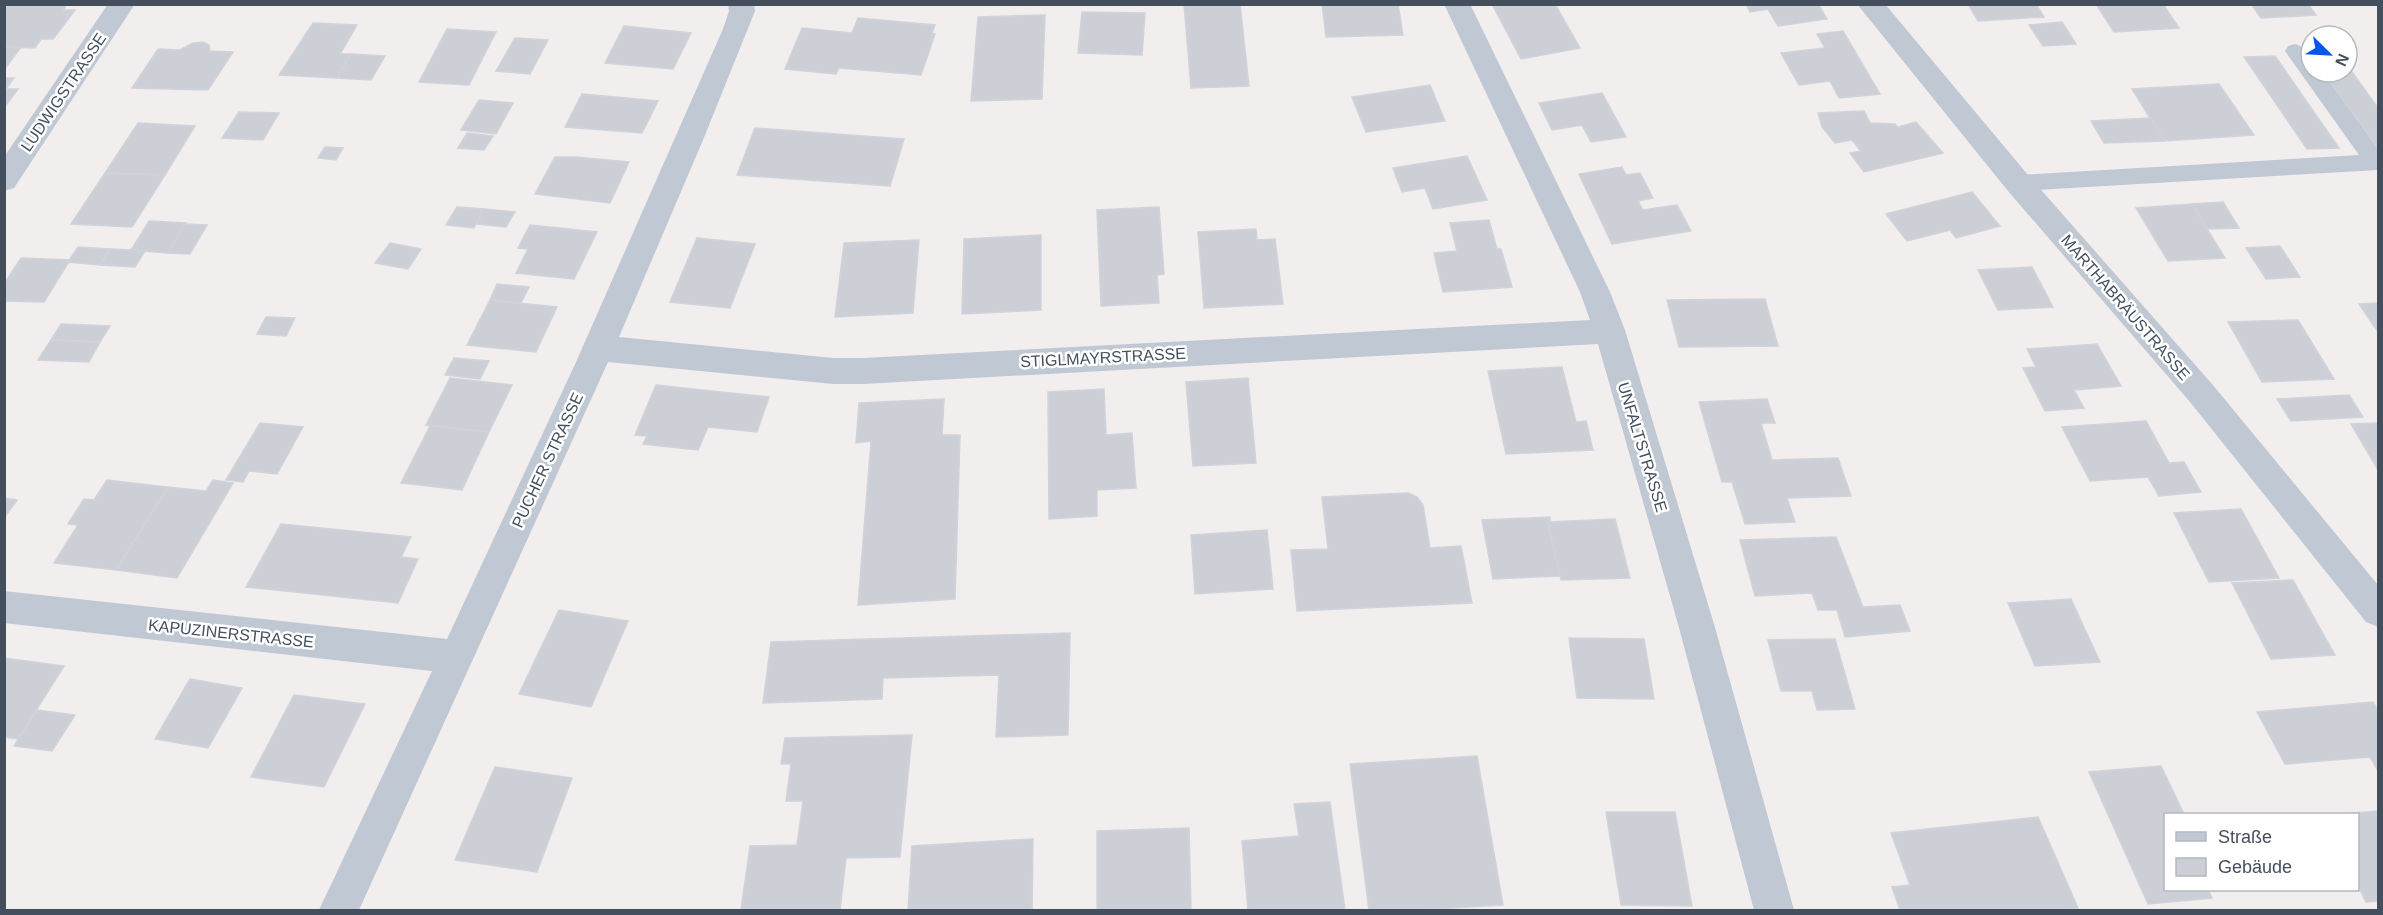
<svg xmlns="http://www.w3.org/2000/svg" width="2383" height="915" viewBox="0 0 2383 915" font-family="Arial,sans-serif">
<rect width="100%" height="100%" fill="#f1eeed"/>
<g fill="#cccfd6" stroke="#d1d3da" stroke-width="1.5">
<polygon points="4,4 67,4 63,10 75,10 53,39 41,39 35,48 4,47"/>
<polygon points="1184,4 1240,4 1249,86 1191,88"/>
<polygon points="1322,4 1398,4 1403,35 1326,37"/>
<polygon points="1492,4 1555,4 1580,48 1521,59"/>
<polygon points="1746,4 1818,4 1827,19 1778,26 1768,9 1750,12"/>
<polygon points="1968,4 2036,4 2044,17 1978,21"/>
<polygon points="2096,4 2163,4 2179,28 2114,32"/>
<polygon points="2251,4 2308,4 2316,15 2261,18"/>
<polygon points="1082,12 1145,13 1142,55 1078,53"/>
<polygon points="1045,15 1042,99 971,101 978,17"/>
<polygon points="858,18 935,25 932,33 935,34 921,75 839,68 836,74 785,69 802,28 852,33"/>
<polygon points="2062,22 2076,44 2043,46 2029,25"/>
<polygon points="313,23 357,25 340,54 351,54 337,78 279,75"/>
<polygon points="624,26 691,33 673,69 605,63"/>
<polygon points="447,29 496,32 469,85 419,82"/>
<polygon points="1843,31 1880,94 1839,98 1830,81 1799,85 1781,53 1825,48 1817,34"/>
<polygon points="515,38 548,40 530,74 496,71"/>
<polygon points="203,42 209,45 210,51 233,52 208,90 132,88 158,49 180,50 193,43"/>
<polygon points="4,47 21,47 4,70"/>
<polygon points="351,54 385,56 371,80 337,78"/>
<polygon points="2275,56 2339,148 2307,149 2244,57"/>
<polygon points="2347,65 2378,108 2378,148 2322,72 2347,72"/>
<polygon points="4,78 14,78 6,89 18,89 4,108"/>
<polygon points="2219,84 2254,135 2164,141 2132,89"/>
<polygon points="1430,85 1445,121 1366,132 1352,97"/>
<polygon points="1602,93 1626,137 1591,142 1582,125 1552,130 1539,103"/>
<polygon points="582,94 658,101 642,133 565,127"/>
<polygon points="479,100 513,103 496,134 461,130"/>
<polygon points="1864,111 1870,123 1895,124 1898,127 1916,122 1943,153 1864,172 1850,153 1861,151 1852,140 1835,143 1822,127 1818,113"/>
<polygon points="239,112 279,113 263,140 222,138"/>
<polygon points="2151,118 2164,141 2104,143 2091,121"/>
<polygon points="138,123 195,126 165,175 105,173"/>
<polygon points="755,128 904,139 890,186 737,175"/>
<polygon points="467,133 493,136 484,150 458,148"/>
<polygon points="325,147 343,148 336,160 318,158"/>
<polygon points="1467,156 1487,200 1433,209 1425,188 1402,192 1393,168"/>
<polygon points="555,157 575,157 629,162 610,203 535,194"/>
<polygon points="1622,167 1626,175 1640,173 1653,198 1638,201 1643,210 1677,205 1691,231 1612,244 1579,174"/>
<polygon points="105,173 165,175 132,227 71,224"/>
<polygon points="1972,192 2000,226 1956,238 1950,230 1907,241 1886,214"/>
<polygon points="2223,202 2239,228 2207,229 2192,204"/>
<polygon points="2192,204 2207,229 2225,258 2168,261 2136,208"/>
<polygon points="457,207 484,209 474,228 446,225"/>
<polygon points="1159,207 1164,274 1157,275 1159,303 1101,306 1097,210"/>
<polygon points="484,209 515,212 506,227 477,224"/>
<polygon points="1489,220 1497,249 1501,249 1512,287 1443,292 1434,253 1457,251 1450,223"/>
<polygon points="149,221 186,223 168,253 131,250"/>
<polygon points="185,224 207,225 190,254 168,253"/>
<polygon points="530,225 597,232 574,279 516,273 528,249 518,248"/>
<polygon points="1256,229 1257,240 1275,239 1283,304 1204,308 1198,232"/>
<polygon points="1041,235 1041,310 962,314 964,239"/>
<polygon points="697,238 755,244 730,308 670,302"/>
<polygon points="919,240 913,313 835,317 844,243"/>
<polygon points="390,243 421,249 408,269 375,263"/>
<polygon points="2280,246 2300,277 2266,279 2246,248"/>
<polygon points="78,247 110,249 100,265 68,262"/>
<polygon points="110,249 131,250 145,251 135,267 100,265"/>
<polygon points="21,258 70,260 44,302 4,301 4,284"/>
<polygon points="2032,267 2053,307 1998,310 1978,270"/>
<polygon points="497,284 529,287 521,303 490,300"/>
<polygon points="1765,299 1778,346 1679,347 1667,300"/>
<polygon points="490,300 557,307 536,352 467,345"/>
<polygon points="2378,303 2378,332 2359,304"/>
<polygon points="266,317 295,318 286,336 257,334"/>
<polygon points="2298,320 2334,379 2262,382 2228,322"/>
<polygon points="61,324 110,326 100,342 51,340"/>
<polygon points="51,340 100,342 89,362 38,360"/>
<polygon points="2097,344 2121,386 2074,390 2084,408 2045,411 2023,368 2036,367 2027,349"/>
<polygon points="454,358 489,361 480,379 445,375"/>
<polygon points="1562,367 1576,422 1586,421 1593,450 1506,454 1488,371"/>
<polygon points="450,378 512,385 489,432 426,425"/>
<polygon points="1248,378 1256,463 1193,466 1186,382"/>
<polygon points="656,385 769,397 757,432 708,427 698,450 643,444 647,436 635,435"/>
<polygon points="1104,389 1106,435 1132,433 1136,488 1097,490 1097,516 1049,519 1048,392"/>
<polygon points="2349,395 2363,417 2291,421 2277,399"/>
<polygon points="944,399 942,435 960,435 955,599 858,605 871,441 856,443 859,403"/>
<polygon points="1767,399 1775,423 1761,423 1772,460 1838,458 1851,496 1787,498 1795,522 1745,524 1732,482 1722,482 1699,402"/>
<polygon points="2146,421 2169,463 2184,462 2201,492 2159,496 2148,477 2090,481 2062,427"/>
<polygon points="260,423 303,427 277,474 249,471 243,482 226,480"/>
<polygon points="2378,423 2378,470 2351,424"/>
<polygon points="430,426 489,432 462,490 401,483"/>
<polygon points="107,480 168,487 116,570 54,563 78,525 68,524 84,499 94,500"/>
<polygon points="213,480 233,483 177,578 116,570 168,487 206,491"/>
<polygon points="1408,493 1417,497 1423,505 1430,548 1461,546 1472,603 1297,611 1291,550 1328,549 1322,497"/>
<polygon points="4,498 17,500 4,518"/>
<polygon points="2241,509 2279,578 2209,582 2174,513"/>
<polygon points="1550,517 1550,522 1548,522 1560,576 1493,579 1482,520"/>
<polygon points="1615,519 1630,578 1561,580 1548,522"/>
<polygon points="281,524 411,537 401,557 418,559 398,603 246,587"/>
<polygon points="1267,530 1273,589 1195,594 1191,535"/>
<polygon points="1836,537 1863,607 1900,605 1910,631 1845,637 1837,610 1818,610 1812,593 1755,596 1740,540"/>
<polygon points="2293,580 2335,655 2271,659 2232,583"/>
<polygon points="2071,599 2100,662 2035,666 2008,603"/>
<polygon points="559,610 628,621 591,707 519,694"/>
<polygon points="1070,633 1068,735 996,737 999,675 883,678 882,699 763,703 771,642"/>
<polygon points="1569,638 1644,639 1654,699 1577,698"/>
<polygon points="1835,639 1855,709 1817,710 1812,691 1781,691 1768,640"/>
<polygon points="4,658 64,666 18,739 4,737"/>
<polygon points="190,679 242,688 208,748 155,739"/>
<polygon points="294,695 365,704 324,787 251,777"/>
<polygon points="2373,702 2378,711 2378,771 2370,757 2285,764 2257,712"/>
<polygon points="37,710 75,715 52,751 14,746"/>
<polygon points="912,735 900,857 846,858 840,910 741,910 750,846 797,845 803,801 786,801 791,764 781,764 785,738"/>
<polygon points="1477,756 1503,905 1414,910 1369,910 1350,764"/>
<polygon points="2161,766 2184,814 2166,814 2166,890 2208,890 2212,898 2148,904 2089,772"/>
<polygon points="495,767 572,778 537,872 455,860"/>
<polygon points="1330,802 1345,910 1248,910 1242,841 1299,836 1294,804"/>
<polygon points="2378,811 2378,901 2366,902 2358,885 2358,814 2339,814"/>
<polygon points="1606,812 1675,812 1692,906 1621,905"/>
<polygon points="2038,817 2078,908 2058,910 1900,910 1892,887 1910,885 1891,833"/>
<polygon points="1189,828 1191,910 1097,910 1097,831"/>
<polygon points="1033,839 1032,910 908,910 912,846"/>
</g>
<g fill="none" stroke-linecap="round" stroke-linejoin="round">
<path fill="#c0c8d4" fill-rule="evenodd" d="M2295,44C2309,48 2311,59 2311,72H2322L2378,149V170L2018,191L2010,189L2007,183L2010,177L2018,175L2359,155L2285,51L2288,46Z"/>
<g fill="#c0c8d4" fill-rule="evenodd">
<polygon points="108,4 135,4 14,188 4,191 4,157"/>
<polygon points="728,4 754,4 755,11 703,140 619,337 833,358 863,358 1590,320 1580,292 1444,4 1470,4 1610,292 1625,330 1714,624 1794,910 1754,910 1678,624 1598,344 863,384 833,384 608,362 359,910 319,910 432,671 4,623 4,591 447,639 576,362 723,29 729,11"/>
<polygon points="1857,4 1885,4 2028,175 2212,384 2378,585 2378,627 2366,622 2190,402 2008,191"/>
</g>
</g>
<g text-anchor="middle" stroke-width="5" stroke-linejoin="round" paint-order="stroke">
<g font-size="16" fill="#444f5d" stroke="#fff">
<text transform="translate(63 92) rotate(-56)" y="6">LUDWIGSTRASSE</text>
<text transform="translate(2126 307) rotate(49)" y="6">MARTHABRÄUSTRASSE</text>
<text transform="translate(1103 357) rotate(-3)" y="6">STIGLMAYRSTRASSE</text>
<text transform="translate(1643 447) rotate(73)" y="6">UNFALTSTRASSE</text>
<text transform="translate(547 460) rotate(-65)" y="6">PUCHER STRASSE</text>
<text transform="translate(231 633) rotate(6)" y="6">KAPUZINERSTRASSE</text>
</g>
</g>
<rect width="2383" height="915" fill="none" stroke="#444f5d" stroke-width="12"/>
<rect x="2164" y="813" width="195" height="78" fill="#ffffff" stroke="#b4b9be" stroke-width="1.5"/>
<rect x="2176" y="832" width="30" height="9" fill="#c0c8d4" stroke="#b4b9be" stroke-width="1.5"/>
<text x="2218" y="843" font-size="18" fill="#444f5d">Straße</text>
<rect x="2176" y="858" width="30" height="18" fill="#cccfd6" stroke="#b4b9be" stroke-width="1.5"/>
<text x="2218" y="873" font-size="18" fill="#444f5d">Gebäude</text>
<g transform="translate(2329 54) rotate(114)"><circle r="28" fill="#ffffff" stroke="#b4b9be" stroke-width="1.5"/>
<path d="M0-4.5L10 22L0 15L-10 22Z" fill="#0a54ee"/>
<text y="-9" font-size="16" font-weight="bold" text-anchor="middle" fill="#444f5d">N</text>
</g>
</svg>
